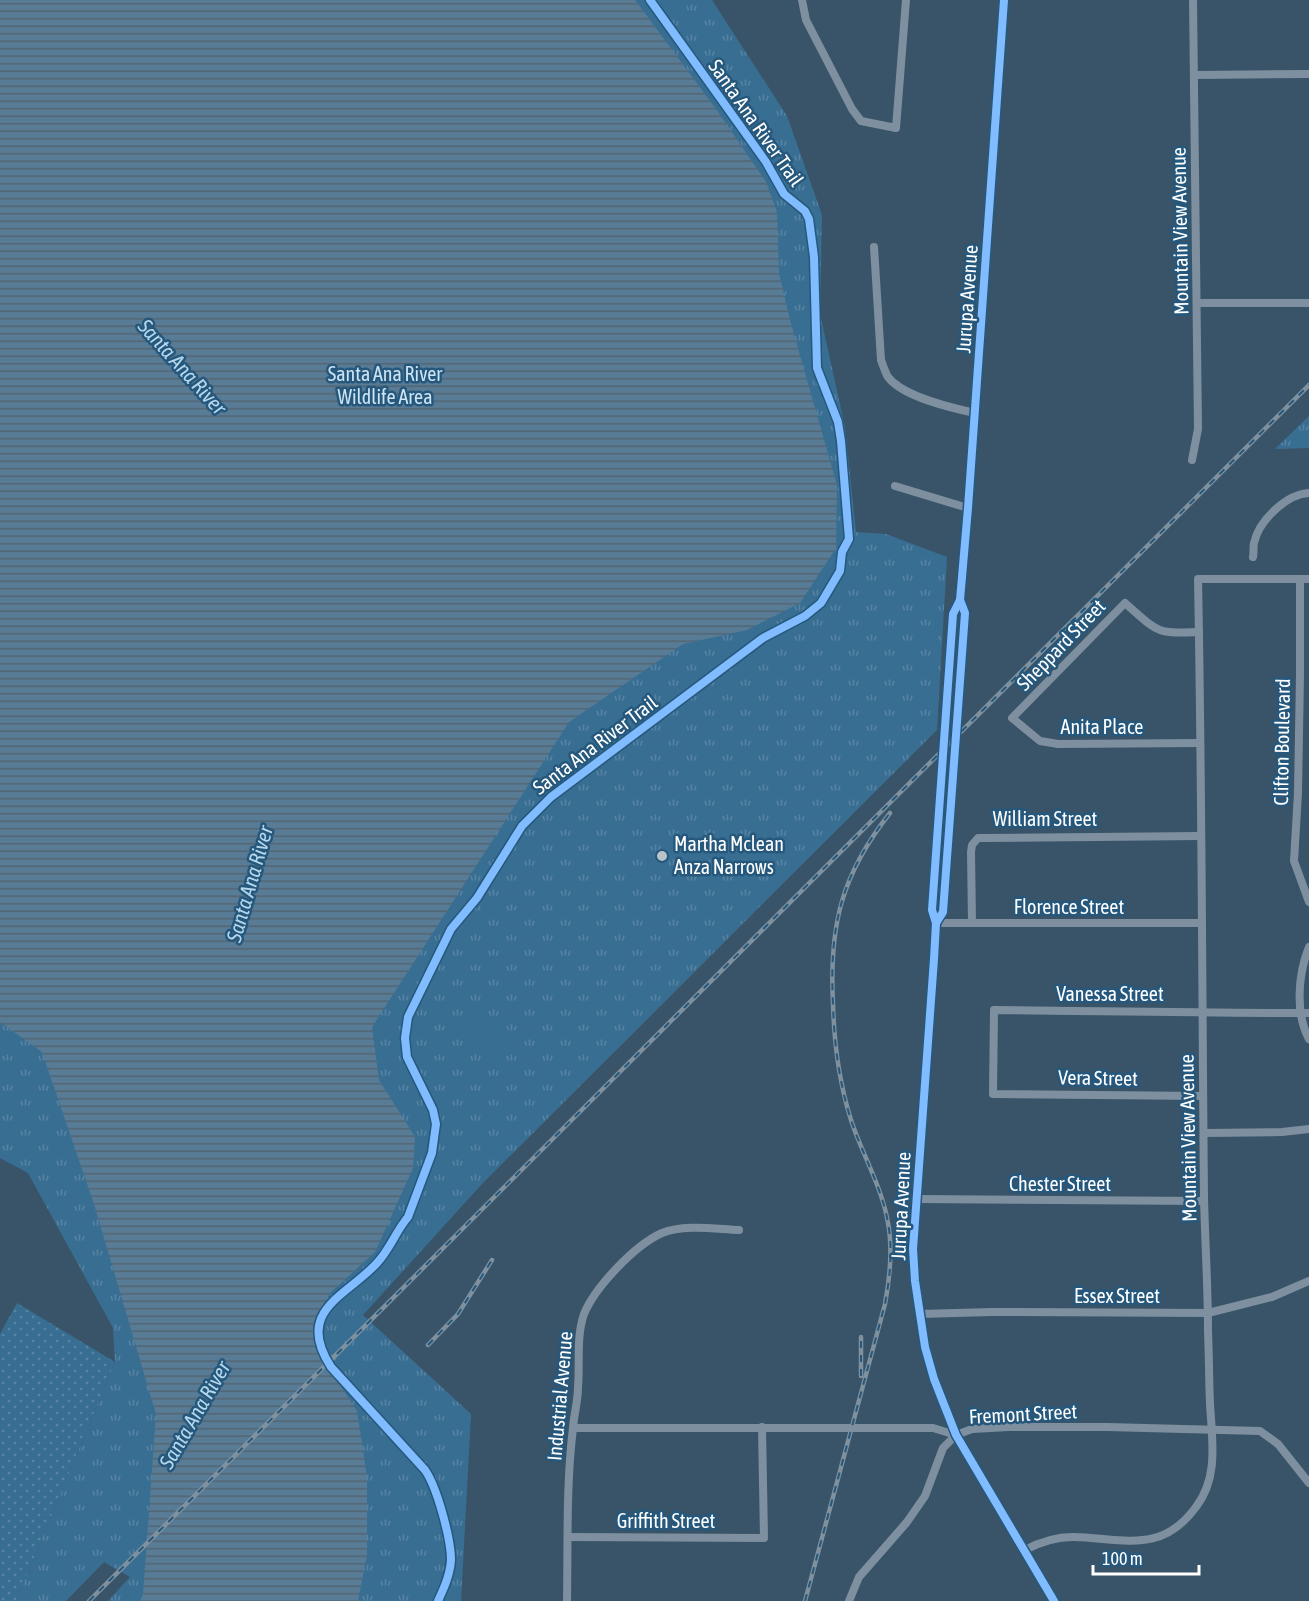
<svg xmlns="http://www.w3.org/2000/svg" width="1309" height="1601" viewBox="0 0 1309 1601" font-family="'Asap Condensed',sans-serif">
<defs>
<pattern id="grass-dots" width="8" height="8" patternUnits="userSpaceOnUse" patternTransform="scale(1.5)"><rect width="8" height="8" fill="#396e93"/><path d="M2 2h.1M6 6h.1" fill="none" stroke="#5784a3" stroke-width="1.8" stroke-linecap="round"/></pattern>
<pattern id="park-tufts" width="24" height="20" patternUnits="userSpaceOnUse" patternTransform="scale(1.5)"><rect width="24" height="20" fill="#396e93"/><path d="M3 7l-1-3M5 7V3M7 7l1-3M15 17l-1-3M17 17v-4M19 17l1-3" fill="none" stroke="#5784a3"/></pattern>
<pattern id="water-rules" width="6" height="5" patternUnits="userSpaceOnUse" patternTransform="scale(1.5)"><rect width="6" height="5" fill="#597c96"/><path d="M0 2.5h6" fill="none" stroke="#526471"/></pattern>
</defs>
<rect width="100%" height="100%" fill="#395468"/>
<polygon fill="url(#grass-dots)" points="17,1303 115,1362 16,1601 0,1601 0,1334"/>
<g fill="url(#park-tufts)">
<polygon points="0,0 712,0 787,116 822,215 820,314 845,427 856,532 886,534 947,557 937,730 481,1185 363,1315 471,1414 461,1601 108,1601 130,1577 104,1562 66,1601 16,1601 115,1362 113,1328 28,1173 0,1158"/>
<polygon points="1309,416 1309,448 1275,449"/>
</g>
<path fill="#396e93" d="M471,1016L504,1024L509,1031C509,1041 502,1047 492,1048L482,1037L465,1030L463,1021Z"/>
<polygon fill="url(#water-rules)" points="0,0 635,0 716,109 766,182 777,212 779,273 791,324 837,485 836,548 800,603 747,630 683,644 569,722 372,1027 379,1080 415,1137 413,1168 375,1252 330,1293 314,1322 315,1347 357,1411 367,1477 367,1555 358,1601 140,1601 143,1595 156,1414 94,1204 42,1052 0,1022"/>
<g fill="none" stroke-linecap="round" stroke-linejoin="round">
<g stroke="#7e909f" stroke-width="8">
<polyline points="802,0 806,20 852,109 861,121 896,128 906,0"/>
<polyline points="1194,75 1309,74"/>
<path d="M874,247L881,360C883,365 885,372 888,377C903,397 952,408 975,413"/>
<polyline points="1197,303 1309,303"/>
<polyline points="1192,460 1198,429 1193,0"/>
<polyline points="895,486 968,508"/>
<path d="M1253,557C1254,553 1253,547 1254,543C1259,520 1287,494 1309,493"/>
<polyline points="1300,580 1300,674 1298,793 1294,861 1309,902"/>
<path d="M1199,632C1155,634 1158,632 1125,603L1012,718L1040,741L1058,744L1200,743"/>
<polyline points="936,923 1202,923"/>
<polyline points="972,923 971,852 972,845 978,838 1200,836"/>
<path d="M1309,947C1298,974 1295,1013 1309,1039"/>
<path d="M1203,1096L993,1094L994,1010C1099,1011 1204,1013 1309,1013"/>
<polyline points="1204,1133 1282,1132 1309,1129"/>
<polyline points="916,1199 1204,1201"/>
<polyline points="919,1314 992,1312 1208,1313 1272,1297 1309,1281"/>
<polyline points="573,1428 933,1428 956,1435 972,1429 1009,1427 1107,1427 1260,1431 1278,1444 1309,1483"/>
<polyline points="568,1537 764,1538 762,1427"/>
<path d="M1025,1550C1040,1542 1056,1537 1073,1537C1123,1538 1161,1555 1196,1507C1219,1477 1212,1440 1210,1404C1209,1380 1209,1356 1208,1331C1208,1286 1205,1242 1204,1197C1202,991 1202,785 1198,579H1309"/>
<path d="M567,1601C568,1544 566,1485 573,1428C574,1414 578,1401 578,1387C580,1364 576,1337 584,1314C595,1287 635,1245 662,1233C684,1224 715,1229 739,1230"/>
<polyline points="849,1601 859,1577 907,1522 925,1496 943,1448 956,1435"/>
</g>
<g stroke="#7d909e" stroke-width="10">
<polyline points="960,600 965,613 943,912 936,923 934,959 913,1249 915,1281 925,1347 934,1379 956,1435 1054,1601"/>
<polyline points="936,923 932,910 953,614 960,600 968,508 1004,0"/>
</g>
<g stroke="#7f919f" stroke-width="4.5">
<g id="rail">
<polyline points="428,1345 458,1314 492,1260"/>
<polyline points="861,1376 861,1337"/>
<polyline points="89,1601 1309,385"/>
<path d="M805,1601L885,1304C890,1277 893,1250 888,1223C882,1187 862,1154 851,1120C839,1082 834,1043 833,1004C829,926 841,875 890,813"/>
</g>
</g>
<use href="#rail" stroke="#25587c" stroke-width="2" stroke-dasharray="7" stroke-linecap="butt"/>
<g stroke="#25587c" stroke-width="11">
<g id="cycleway">
<polyline points="960,600 965,613 943,912 936,923 934,959 913,1249 915,1281 925,1347 934,1379 956,1435 1054,1601"/>
<polyline points="936,923 932,910 953,614 960,600 968,508 1004,0"/>
<path d="M438,1601C444,1588 450,1575 451,1560C451,1539 437,1487 425,1470L331,1367C294,1310 347,1296 377,1263C390,1249 396,1231 408,1217L432,1153L436,1124L433,1110L407,1057L405,1038L408,1017L451,929L477,898L522,826L551,797L763,638L805,616L821,603L840,571L842,552L849,539L841,441L838,422L817,368L814,257L809,219L805,211L784,194L766,162L650,0"/>
</g>
</g>
<use href="#cycleway" stroke="#80bcff" stroke-width="8"/>
</g>
<circle fill="#bac3ca" stroke="#25587c" stroke-width="2" cx="662" cy="856" r="6"/>
<g text-anchor="middle" stroke-width="5" stroke-linejoin="round" paint-order="stroke">
<g font-size="20" fill="#fff" stroke="#25587c">
<text transform="translate(756 123) rotate(55)" y="7">Santa Ana River Trail</text>
<text transform="translate(1180 231) rotate(-91)" y="7">Mountain View Avenue</text>
<text transform="translate(967 299) rotate(-86)" y="7">Jurupa Avenue</text>
<text transform="translate(1061 645) rotate(-46)" y="7">Sheppard Street</text>
<text x="1102" y="734">Anita Place</text>
<text transform="translate(1282 742) rotate(-89)" y="7">Clifton Boulevard</text>
<text transform="translate(595 745) rotate(-37)" y="7">Santa Ana River Trail</text>
<text x="1045" y="826">William Street</text>
<text x="1069" y="914">Florence Street</text>
<text x="1110" y="1001">Vanessa Street</text>
<text transform="translate(1098 1078) rotate(1)" y="7">Vera Street</text>
<text transform="translate(1188 1138) rotate(-91)" y="7">Mountain View Avenue</text>
<text x="1060" y="1191">Chester Street</text>
<text transform="translate(901 1206) rotate(-87)" y="7">Jurupa Avenue</text>
<text x="1117" y="1303">Essex Street</text>
<text transform="translate(560 1396) rotate(-85)" y="7">Industrial Avenue</text>
<text transform="translate(1023 1414) rotate(-3)" y="7">Fremont Street</text>
<text x="666" y="1528">Griffith Street</text>
</g>
<g font-size="20" fill="#cde4f4" stroke="#25587c">
<text x="385" y="381">Santa Ana River<tspan x="385" dy="23">Wildlife Area</tspan></text>
</g>
<g font-size="20" fill="#fff" stroke="#25587c" text-anchor="start">
<text x="674" y="851">Martha Mclean<tspan x="674" dy="23">Anza Narrows</tspan></text>
</g>
<g font-size="21" font-style="italic" fill="#b5d7ed" stroke="#25587c">
<text transform="translate(182 367) rotate(48)" y="7">Santa Ana River</text>
<text transform="translate(250 884) rotate(-74)" y="7">Santa Ana River</text>
<text transform="translate(195 1415) rotate(-60)" y="7">Santa Ana River</text>
</g>
</g>
<path d="M1093 1565v9h106v-9" fill="none" stroke="#ffffff" stroke-width="3"/>
<text x="1102" y="1565" font-size="18" fill="#ffffff" stroke="#25587c" stroke-width="4.5" paint-order="stroke">100 m</text>
</svg>
